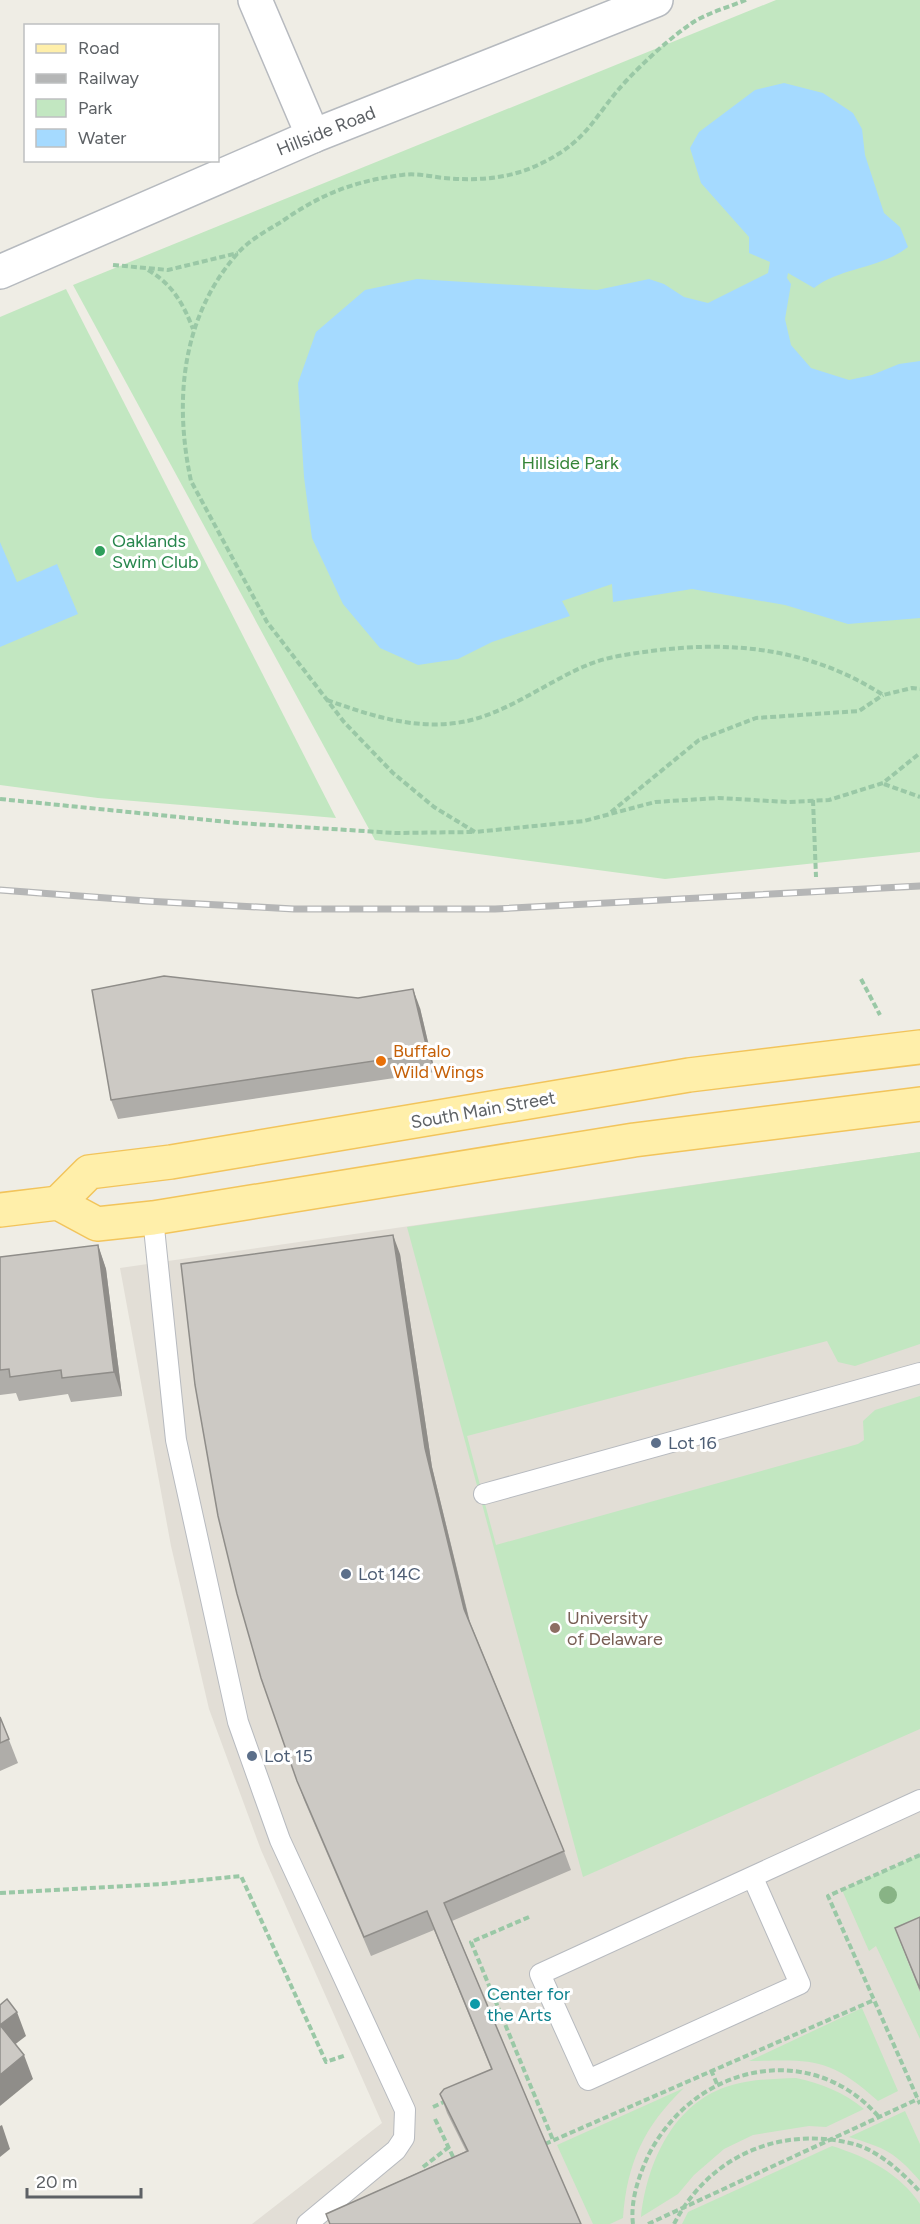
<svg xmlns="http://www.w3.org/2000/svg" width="920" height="2224" viewBox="0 0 920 2224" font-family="Figtree,sans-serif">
<rect width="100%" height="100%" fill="#efede5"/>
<polygon fill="#e2ded6" points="920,1152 920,2224 252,2224 382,2123 261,1850 209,1709 171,1546 120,1268"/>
<g fill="#c2e7c1">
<polygon points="776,0 920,0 920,852 665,879 375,840 73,285"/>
<polygon points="66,289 336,818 98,798 0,785 0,317"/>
<polygon points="920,1152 920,1344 855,1366 838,1362 827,1341 467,1436 496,1545 858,1444 864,1440 863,1421 875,1410 920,1396 920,1729 583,1877 407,1227"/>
<polygon points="920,1855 920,1945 904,1952 920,1992 920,2039 876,1946 869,1951 842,1890"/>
<path d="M862,2008L898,2091L878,2101C828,2056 812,2060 749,2061Z"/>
<path d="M796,2078C823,2084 843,2092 864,2109L826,2127L809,2126L753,2135L724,2149L694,2175L678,2194L641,2217C647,2162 674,2101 732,2085C753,2079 774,2079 796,2078Z"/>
<path d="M684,2088C644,2126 627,2163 623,2218L610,2224H593L557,2145Z"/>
<path d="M905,2111L920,2144V2181C895,2152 885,2148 849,2137Z"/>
<path d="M832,2146C867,2157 899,2173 920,2204V2224H682L688,2212Z"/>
</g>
<g fill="#a5daff">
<path d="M784,83L823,93L853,113L862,129L865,155L884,213L900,227L908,247C880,269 841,267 814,288L788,273L787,278L791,284L785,319L791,345L811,368L849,380L872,375L899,364L920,361V618L848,624L785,605L692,589L613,602L612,584L562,601L570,616L492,642L458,659L418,665L380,648L343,604L312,538L304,477L298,383L316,332L365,290L417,279L597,290L649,279L664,284L684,297L708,303L768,273L770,262L749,253V237L701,183L690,148L699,132L755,90Z"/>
<polygon points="0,542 17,582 57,564 78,614 0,647"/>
</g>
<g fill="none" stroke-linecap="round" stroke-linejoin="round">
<g stroke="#b7babf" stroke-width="22">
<g id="lane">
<polyline points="153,1218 176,1440 238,1722 280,1840 405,2110 404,2138 396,2150 307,2224"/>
<polyline points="484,1494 920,1373"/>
<polyline points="753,1878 800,1984 588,2080 540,1974 920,1800"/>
</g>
</g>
<g stroke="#b7babf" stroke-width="36">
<polyline id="street" points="255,0 313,136"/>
</g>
<g stroke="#b6babf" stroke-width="36">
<polyline id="secondary" points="0,272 313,136 656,0"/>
</g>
<g stroke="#f2c45b" stroke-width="36">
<g id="primary">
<polyline points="58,1203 89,1172 171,1162 689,1075 920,1047"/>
<polyline points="0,1210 58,1203 97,1224 153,1218 634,1140 920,1104"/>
</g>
</g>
<g stroke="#9ac8a6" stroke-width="4" stroke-dasharray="6 3" stroke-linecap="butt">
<path d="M746,0C729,7 707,13 692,23C669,39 646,60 627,80C595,114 590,139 544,162C512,179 478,181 443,178C429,176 415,173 402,175C354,181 321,194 281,222C266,231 248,241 237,254C181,318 174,402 191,481L267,622L344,722L393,773L434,807L475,832L584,821L655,802L718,798L788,802L829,800L883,783L920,753"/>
<polyline points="113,265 168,270 238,253"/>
<path d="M148,270C172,284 183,303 193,329"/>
<path d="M327,700C369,715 411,729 456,723C502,717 543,684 585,666C605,657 629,654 651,651C734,640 812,649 883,695L912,688L920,689"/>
<polyline points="884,784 920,797"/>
<polyline points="0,799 238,823 395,833 475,832"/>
<polyline points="813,800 816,877"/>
<polyline points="611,812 699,740 756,718 859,711 883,695"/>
<polyline points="861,979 880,1015"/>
<polyline points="920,1855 828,1896 920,2104"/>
<polyline points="0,1893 162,1884 241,1876 326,2062 346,2055"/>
<polyline points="529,1917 471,1942 553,2140"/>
<polyline points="711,2070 717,2084"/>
<polyline points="433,2107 448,2100"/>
<polyline points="435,2119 455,2161"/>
<polyline points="545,2144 874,2000"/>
<polyline points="423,2167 449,2147"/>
<path d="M633,2224C630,2201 639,2175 649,2154C695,2065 810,2038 879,2117"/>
<polyline points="648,2224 918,2099"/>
<path d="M674,2224C709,2156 780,2125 854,2144C879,2151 903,2173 920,2192"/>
</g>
<use href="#lane" stroke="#fff" stroke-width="20"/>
<use href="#street" stroke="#fff" stroke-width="33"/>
<use href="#secondary" stroke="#fff" stroke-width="33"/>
<use href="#primary" stroke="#ffefaa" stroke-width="33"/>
<g stroke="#b5b6b6" stroke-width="7">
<polyline id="rail" points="0,890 146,901 294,909 495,909 920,886"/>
</g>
<use href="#rail" stroke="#fff" stroke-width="4.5" stroke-dasharray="14" stroke-linecap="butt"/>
</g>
<circle fill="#88b385" cx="888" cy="1895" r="9"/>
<g fill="#afada9">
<polygon points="420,1008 435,1072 118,1119 111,1100"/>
<polygon points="98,1245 106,1269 122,1396 71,1402 68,1394 19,1401 16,1393 0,1395 0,1257"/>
<polygon points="400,1254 432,1467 470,1622 564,1851 571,1870 452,1921 538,2125 581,2224 330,2224 326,2214 466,2151 447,2113 440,2094 491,2069 434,1930 371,1956 304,1800 261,1678"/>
<polygon points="0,1717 18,1763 0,1771"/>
<polygon points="920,1917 920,1992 895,1928"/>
</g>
<g fill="#8f8d89">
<polygon points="413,989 420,1008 435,1072 428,1053"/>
<polygon points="393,1235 400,1254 432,1467 471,1628 464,1609 425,1448"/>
<polygon points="98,1245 106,1269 122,1396 114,1372"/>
<polygon points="17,2012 26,2036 9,2049 0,2025"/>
<polygon points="24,2055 33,2079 0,2106 0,2075"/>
<polygon points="2,2125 10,2149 0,2157 0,2126"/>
</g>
<g fill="#ccc9c4" stroke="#8f8d89" stroke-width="1.5">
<polygon points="164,976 358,998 413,989 428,1053 111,1100 92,990"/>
<polygon points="393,1235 425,1448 464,1609 564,1851 444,1903 538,2125 581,2224 330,2224 326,2214 468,2151 440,2094 444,2089 492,2069 427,1911 364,1937 297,1781 261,1678 237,1594 218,1516 195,1385 181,1264"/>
<polygon points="98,1245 114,1372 62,1378 61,1370 10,1377 9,1369 0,1370 0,1257"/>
<polygon points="0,1717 9,1739 0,1743"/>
<polygon points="920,1917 920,1989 895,1928"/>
<polygon points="7,1999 17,2012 0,2025 0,2005"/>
<polygon points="0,2025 24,2055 0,2075"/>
</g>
<circle fill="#2e9e5b" stroke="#fff" stroke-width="2" cx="100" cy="551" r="6"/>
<circle fill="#e8710a" stroke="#fff" stroke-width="2" cx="381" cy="1061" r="6"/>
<g fill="#5c6f8a" stroke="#fff" stroke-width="2">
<circle cx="656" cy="1443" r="6"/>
<circle cx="346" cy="1574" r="6"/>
<circle cx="252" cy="1756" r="6"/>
</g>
<circle fill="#8d6e63" stroke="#fff" stroke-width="2" cx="555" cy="1628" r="6"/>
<circle fill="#0f9aa8" stroke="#fff" stroke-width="2" cx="475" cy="2004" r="6"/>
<g text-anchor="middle" stroke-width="6" stroke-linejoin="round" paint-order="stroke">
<g font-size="18" fill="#5d6165" stroke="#fff">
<text transform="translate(326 131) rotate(-22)" y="6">Hillside Road</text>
<text transform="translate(483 1110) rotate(-10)" y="6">South Main Street</text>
</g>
<g font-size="18" fill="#348437" stroke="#fff">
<text x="570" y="469">Hillside Park</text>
</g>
<g font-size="18" fill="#27864d" stroke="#fff" text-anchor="start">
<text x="112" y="547">Oaklands<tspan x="112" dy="21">Swim Club</tspan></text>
</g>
<g font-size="18" fill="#c56008" stroke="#fff" text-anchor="start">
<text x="393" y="1057">Buffalo<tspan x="393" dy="21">Wild Wings</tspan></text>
</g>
<g font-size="18" fill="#4e5e75" stroke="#fff" text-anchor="start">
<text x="668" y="1449">Lot 16</text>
<text x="358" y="1580">Lot 14C</text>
<text x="264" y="1762">Lot 15</text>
</g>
<g font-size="18" fill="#785e54" stroke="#fff" text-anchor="start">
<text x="567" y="1624">University<tspan x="567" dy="21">of Delaware</tspan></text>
</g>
<g font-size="18" fill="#0d838f" stroke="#fff" text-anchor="start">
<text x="487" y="2000">Center for<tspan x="487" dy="21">the Arts</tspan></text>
</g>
</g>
<rect x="24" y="24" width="195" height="138" fill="#ffffff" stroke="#bec0c1" stroke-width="1.5"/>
<rect x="36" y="44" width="30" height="9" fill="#ffefaa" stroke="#bec0c1" stroke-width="1.5"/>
<text x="78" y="54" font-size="18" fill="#5d6165">Road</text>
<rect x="36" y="74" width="30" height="9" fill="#b5b6b6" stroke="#bec0c1" stroke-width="1.5"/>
<text x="78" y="84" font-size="18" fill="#5d6165">Railway</text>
<rect x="36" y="99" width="30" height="18" fill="#c2e7c1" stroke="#bec0c1" stroke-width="1.5"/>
<text x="78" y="114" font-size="18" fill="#5d6165">Park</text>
<rect x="36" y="129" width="30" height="18" fill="#a5daff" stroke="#bec0c1" stroke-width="1.5"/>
<text x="78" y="144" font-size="18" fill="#5d6165">Water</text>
<path d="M27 2188v9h114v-9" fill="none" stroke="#5d6165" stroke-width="3"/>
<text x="36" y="2188" font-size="18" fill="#5d6165" stroke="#ffffff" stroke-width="4.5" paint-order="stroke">20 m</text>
</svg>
